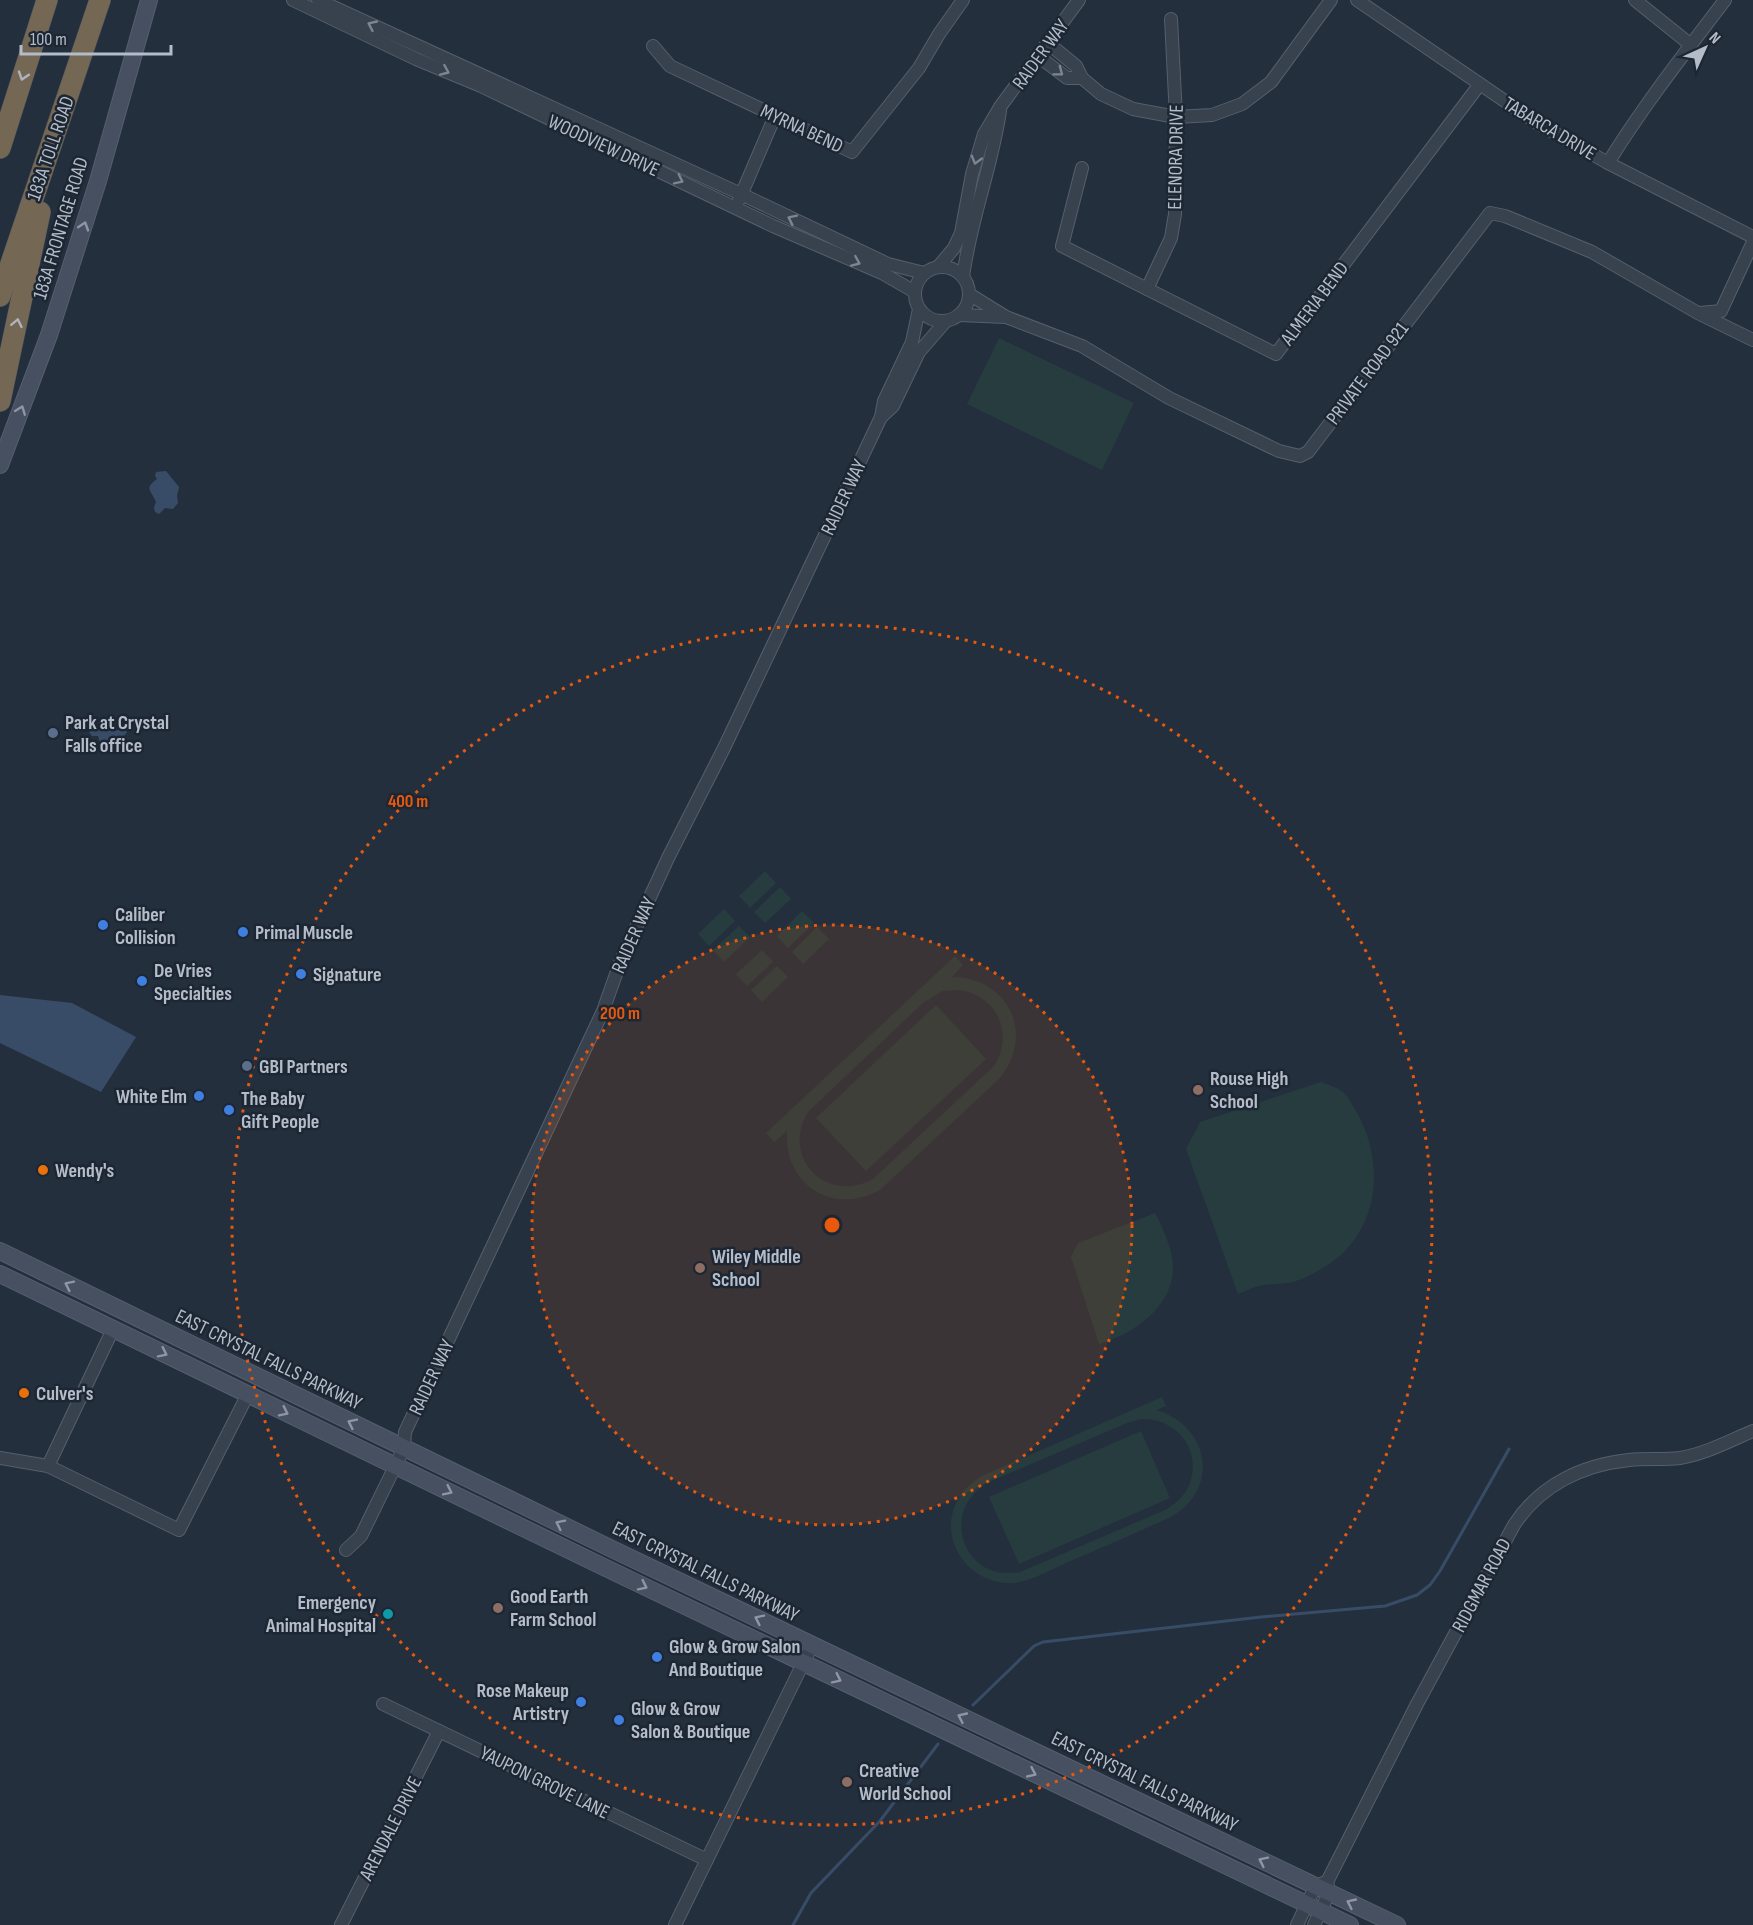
<svg xmlns="http://www.w3.org/2000/svg" width="1753" height="1925" viewBox="0 0 1753 1925" font-family="'Sofia Sans Condensed',sans-serif">
<rect width="100%" height="100%" fill="#242f3e"/>
<g fill="#263c3f" fill-rule="evenodd">
<polygon points="999,338 1134,403 1102,470 967,404"/>
<polygon points="765,871 776,883 750,908 739,896"/>
<polygon points="780,887 791,899 765,923 754,912"/>
<polygon points="724,909 735,921 709,946 698,934"/>
<polygon points="802,911 814,923 788,948 777,936"/>
<polygon points="739,926 750,937 724,962 713,950"/>
<polygon points="817,927 829,939 803,964 792,952"/>
<polygon points="762,950 773,962 747,986 736,974"/>
<path d="M955,956L963,965L952,977C1010,977 1037,1038 997,1081L880,1190C834,1216 783,1185 787,1131L774,1142L766,1133ZM958,990C996,994 1015,1033 994,1066L873,1179C826,1205 779,1156 809,1111L924,1002L943,991Z"/>
<polygon points="777,966 788,977 762,1002 751,990"/>
<polygon points="936,1005 986,1059 866,1171 816,1118"/>
<path d="M1321,1082C1328,1085 1340,1088 1345,1094C1350,1099 1353,1107 1357,1113C1382,1157 1381,1216 1343,1253C1331,1264 1312,1276 1296,1281C1284,1285 1272,1283 1259,1286C1252,1287 1245,1292 1238,1294L1186,1149L1200,1122Z"/>
<path d="M1155,1213C1163,1229 1172,1247 1173,1266C1174,1306 1134,1334 1099,1344L1071,1257L1078,1243Z"/>
<path d="M1162,1397L1166,1406L1157,1410C1211,1427 1220,1491 1169,1518C1135,1533 1102,1548 1068,1562C1051,1570 1032,1581 1013,1583C979,1585 950,1557 951,1524C952,1501 966,1484 986,1474ZM1141,1419C1195,1418 1213,1484 1165,1510L1020,1572C963,1583 938,1510 989,1482L1127,1423Z"/>
<polygon points="1141,1431 1170,1498 1019,1564 989,1497"/>
</g>
<g fill="#394c67">
<path d="M166,471L179,487L177,496L178,503L173,509L165,508L159,514L155,512L154,507L156,502C152,491 143,489 157,479L155,476L156,472Z"/>
<polygon points="103,727 111,728 116,731 122,727 127,732 124,736 129,743 128,745 122,748 119,739 115,738 109,745 101,746 98,736 92,736 89,732 91,728 99,730"/>
<polygon points="0,995 72,1003 136,1037 101,1092 0,1043"/>
</g>
<g fill="none" stroke-linecap="round" stroke-linejoin="round">
<g stroke="#394c67" stroke-width="3">
<polyline points="973,1705 1034,1646 1043,1642 1261,1617 1385,1606 1417,1595 1430,1585 1440,1571 1509,1449"/>
<polyline points="793,1925 811,1893 880,1821 938,1744"/>
</g>
<g stroke="#565f6c" stroke-width="14">
<g id="street">
<polyline points="293,0 416,59 481,86 773,226 882,273 915,292"/>
<polyline points="318,0 741,194 888,264 924,273"/>
<polyline points="1357,0 1537,123 1608,163 1753,237"/>
<polyline points="1635,0 1691,45"/>
<polyline points="1048,43 1076,66 1082,78 1101,94 1133,109 1176,117 1212,115 1242,104 1271,82 1331,0"/>
<polyline points="653,46 670,66 852,152 919,68 939,34 963,0"/>
<polyline points="1038,56 1067,78 1082,78"/>
<path d="M1608,163C1643,106 1684,54 1725,0"/>
<polyline points="1082,168 1062,246 1276,354 1480,84"/>
<polyline points="739,200 775,116"/>
<polyline points="938,267 954,248 961,233 972,174 984,134 1000,107 1079,0"/>
<circle cx="942" cy="294" r="27"/>
<path d="M963,277C970,221 992,167 1000,111"/>
<polyline points="1147,289 1171,238 1175,214 1176,117 1171,19"/>
<polyline points="969,294 1006,317 1082,346 1169,398 1279,451 1300,456 1308,452 1490,213 1505,216 1592,252 1698,313 1753,340"/>
<polyline points="1700,313 1721,311 1753,242"/>
<polyline points="959,315 1006,317"/>
<polyline points="881,417 893,406 919,352 946,321"/>
<polyline points="0,1458 48,1466 179,1530 248,1394"/>
<polyline points="48,1466 113,1329"/>
<polyline points="346,1550 361,1536 404,1448 405,1432 603,1011 621,960 668,858 724,748 881,417 884,401 912,342 919,309"/>
<polyline points="383,1704 707,1860"/>
<path d="M1327,1882L1417,1704L1514,1525C1540,1485 1582,1465 1629,1460C1646,1458 1663,1460 1680,1458C1705,1454 1729,1441 1753,1431"/>
<polyline points="341,1925 439,1731"/>
<polyline points="675,1925 812,1645"/>
<polyline points="1297,1925 1315,1887 1323,1883"/>
<polyline points="1314,1925 1329,1893 1328,1886"/>
</g>
</g>
<g stroke="#565f6c" stroke-width="18">
<g id="secondary">
<polyline points="0,465 49,335 98,181 149,0"/>
<polyline points="0,1251 612,1549 1397,1925"/>
<polyline points="0,1274 610,1570 1350,1925"/>
</g>
</g>
<g stroke="#434c59" stroke-width="22">
<g id="highway">
<polyline points="0,148 47,0"/>
<polyline points="0,296 100,0"/>
<polyline points="0,401 40,212"/>
</g>
</g>
<use href="#street" stroke="#38414e" stroke-width="12"/>
<use href="#secondary" stroke="#465061" stroke-width="16"/>
<use href="#highway" stroke="#746855" stroke-width="21"/>
</g>
<defs><path id="oneway-chevron" d="M-2-3.5L2.5 0L-2 3.5" fill="none" stroke-width="1.6" stroke-linecap="round" stroke-linejoin="round" transform="scale(1.5)"/></defs>
<g stroke="#7c8592">
<use href="#oneway-chevron" transform="translate(372 25) rotate(-155)"/>
<use href="#oneway-chevron" transform="translate(445 71) rotate(23)"/>
<use href="#oneway-chevron" transform="translate(1059 72) rotate(37)"/>
<use href="#oneway-chevron" transform="translate(976 160) rotate(106)"/>
<use href="#oneway-chevron" transform="translate(679 180) rotate(26)"/>
<use href="#oneway-chevron" transform="translate(792 219) rotate(-154)"/>
<use href="#oneway-chevron" transform="translate(856 262) rotate(23)"/>
</g>
<g stroke="#aeb4bd">
<use href="#oneway-chevron" transform="translate(23 76) rotate(108)"/>
<use href="#oneway-chevron" transform="translate(17 323) rotate(-78)"/>
</g>
<g stroke="#8e96a5">
<use href="#oneway-chevron" transform="translate(84 226) rotate(-72)"/>
<use href="#oneway-chevron" transform="translate(21 410) rotate(-69)"/>
<use href="#oneway-chevron" transform="translate(69 1285) rotate(-154)"/>
<use href="#oneway-chevron" transform="translate(163 1353) rotate(26)"/>
<use href="#oneway-chevron" transform="translate(284 1412) rotate(26)"/>
<use href="#oneway-chevron" transform="translate(352 1423) rotate(-154)"/>
<use href="#oneway-chevron" transform="translate(448 1491) rotate(26)"/>
<use href="#oneway-chevron" transform="translate(560 1524) rotate(-154)"/>
<use href="#oneway-chevron" transform="translate(643 1586) rotate(26)"/>
<use href="#oneway-chevron" transform="translate(759 1619) rotate(-154)"/>
<use href="#oneway-chevron" transform="translate(837 1679) rotate(26)"/>
<use href="#oneway-chevron" transform="translate(962 1717) rotate(-155)"/>
<use href="#oneway-chevron" transform="translate(1032 1773) rotate(25)"/>
<use href="#oneway-chevron" transform="translate(1263 1861) rotate(-154)"/>
<use href="#oneway-chevron" transform="translate(1351 1903) rotate(-155)"/>
</g>
<circle cx="832" cy="1225" r="300" fill="#e8590c" fill-opacity=".12"/>
<g fill="none" stroke="#e8590c" stroke-width="3" stroke-dasharray="3 6">
<circle cx="832" cy="1225" r="300"/>
<circle cx="832" cy="1225" r="600"/>
</g>
<g fill="#5c6f8a" stroke="#1d2633" stroke-width="2">
<circle cx="53" cy="733" r="6"/>
<circle cx="247" cy="1066" r="6"/>
</g>
<g fill="#3f7fe0" stroke="#1d2633" stroke-width="2">
<circle cx="103" cy="925" r="6"/>
<circle cx="243" cy="932" r="6"/>
<circle cx="301" cy="974" r="6"/>
<circle cx="142" cy="981" r="6"/>
<circle cx="199" cy="1096" r="6"/>
<circle cx="229" cy="1110" r="6"/>
<circle cx="657" cy="1657" r="6"/>
<circle cx="581" cy="1702" r="6"/>
<circle cx="619" cy="1720" r="6"/>
</g>
<g fill="#8d6e63" stroke="#1d2633" stroke-width="2">
<circle cx="1198" cy="1090" r="6"/>
<circle cx="700" cy="1268" r="6"/>
<circle cx="498" cy="1608" r="6"/>
<circle cx="847" cy="1782" r="6"/>
</g>
<g fill="#e8710a" stroke="#1d2633" stroke-width="2">
<circle cx="43" cy="1170" r="6"/>
<circle cx="24" cy="1393" r="6"/>
</g>
<circle fill="#0f9aa8" stroke="#1d2633" stroke-width="2" cx="388" cy="1614" r="6"/>
<g text-anchor="middle" stroke-width="5" stroke-linejoin="round" paint-order="stroke">
<g font-size="20" fill="#b4bcc9" stroke="#1d2633">
<text transform="translate(1040 54) rotate(-54)" y="7">RAIDER WAY</text>
<text transform="translate(802 128) rotate(25)" y="7">MYRNA BEND</text>
<text transform="translate(1550 128) rotate(31)" y="7">TABARCA DRIVE</text>
<text transform="translate(604 145) rotate(25)" y="7">WOODVIEW DRIVE</text>
<text transform="translate(50 148) rotate(-71)" y="7">183A TOLL ROAD</text>
<text transform="translate(1175 157) rotate(-89)" y="7">ELENORA DRIVE</text>
<text transform="translate(60 228) rotate(-73)" y="7">183A FRONTAGE ROAD</text>
<text transform="translate(1314 303) rotate(-53)" y="7">ALMERIA BEND</text>
<text transform="translate(1367 373) rotate(-53)" y="7">PRIVATE ROAD 921</text>
<text transform="translate(843 497) rotate(-65)" y="7">RAIDER WAY</text>
<text transform="translate(633 935) rotate(-66)" y="7">RAIDER WAY</text>
<text transform="translate(269 1359) rotate(26)" y="7">EAST CRYSTAL FALLS PARKWAY</text>
<text transform="translate(431 1377) rotate(-65)" y="7">RAIDER WAY</text>
<text transform="translate(706 1571) rotate(26)" y="7">EAST CRYSTAL FALLS PARKWAY</text>
<text transform="translate(1481 1585) rotate(-62)" y="7">RIDGMAR ROAD</text>
<text transform="translate(1145 1781) rotate(26)" y="7">EAST CRYSTAL FALLS PARKWAY</text>
<text transform="translate(545 1782) rotate(26)" y="7">YAUPON GROVE LANE</text>
<text transform="translate(390 1828) rotate(-63)" y="7">ARENDALE DRIVE</text>
</g>
<g font-size="20" font-weight="bold" fill="#b4bcc9" stroke="#1d2633" text-anchor="start">
<text x="65" y="729">Park at Crystal<tspan x="65" dy="23">Falls office</tspan></text>
<text x="115" y="921">Caliber<tspan x="115" dy="23">Collision</tspan></text>
<text x="255" y="939">Primal Muscle</text>
<text x="154" y="977">De Vries<tspan x="154" dy="23">Specialties</tspan></text>
<text x="313" y="981">Signature</text>
<text x="259" y="1073">GBI Partners</text>
<text x="1210" y="1085">Rouse High<tspan x="1210" dy="23">School</tspan></text>
<text x="187" y="1103" text-anchor="end">White Elm</text>
<text x="241" y="1105">The Baby<tspan x="241" dy="23">Gift People</tspan></text>
<text x="55" y="1177">Wendy's</text>
<text x="712" y="1263">Wiley Middle<tspan x="712" dy="23">School</tspan></text>
<text x="36" y="1400">Culver's</text>
<text x="510" y="1603">Good Earth<tspan x="510" dy="23">Farm School</tspan></text>
<text x="376" y="1609" text-anchor="end">Emergency<tspan x="376" dy="23">Animal Hospital</tspan></text>
<text x="669" y="1653">Glow &amp; Grow Salon<tspan x="669" dy="23">And Boutique</tspan></text>
<text x="569" y="1697" text-anchor="end">Rose Makeup<tspan x="569" dy="23">Artistry</tspan></text>
<text x="631" y="1715">Glow &amp; Grow<tspan x="631" dy="23">Salon &amp; Boutique</tspan></text>
<text x="859" y="1777">Creative<tspan x="859" dy="23">World School</tspan></text>
</g>
</g>
<circle cx="832" cy="1225" r="9" fill="#e8590c" stroke="#1d2633" stroke-width="3"/>
<g font-size="18" text-anchor="middle" font-weight="bold" fill="#e8590c" stroke="#1d2633" stroke-width="5" stroke-linejoin="round" paint-order="stroke">
<text x="408" y="807">400 m</text>
<text x="620" y="1019">200 m</text>
</g>
<g transform="translate(1705 48) rotate(45)" stroke="#1d2633" stroke-width="4.5" paint-order="stroke">
<path d="M0-4.5L10 22L0 15L-10 22Z" fill="#b4bcc9"/>
<text y="-9" font-size="16" font-weight="bold" text-anchor="middle" fill="#b4bcc9">N</text>
</g>
<path d="M21 45v9h150v-9" fill="none" stroke="#b4bcc9" stroke-width="3"/>
<text x="30" y="45" font-size="18" fill="#b4bcc9" stroke="#1d2633" stroke-width="4.5" paint-order="stroke">100 m</text>
</svg>
